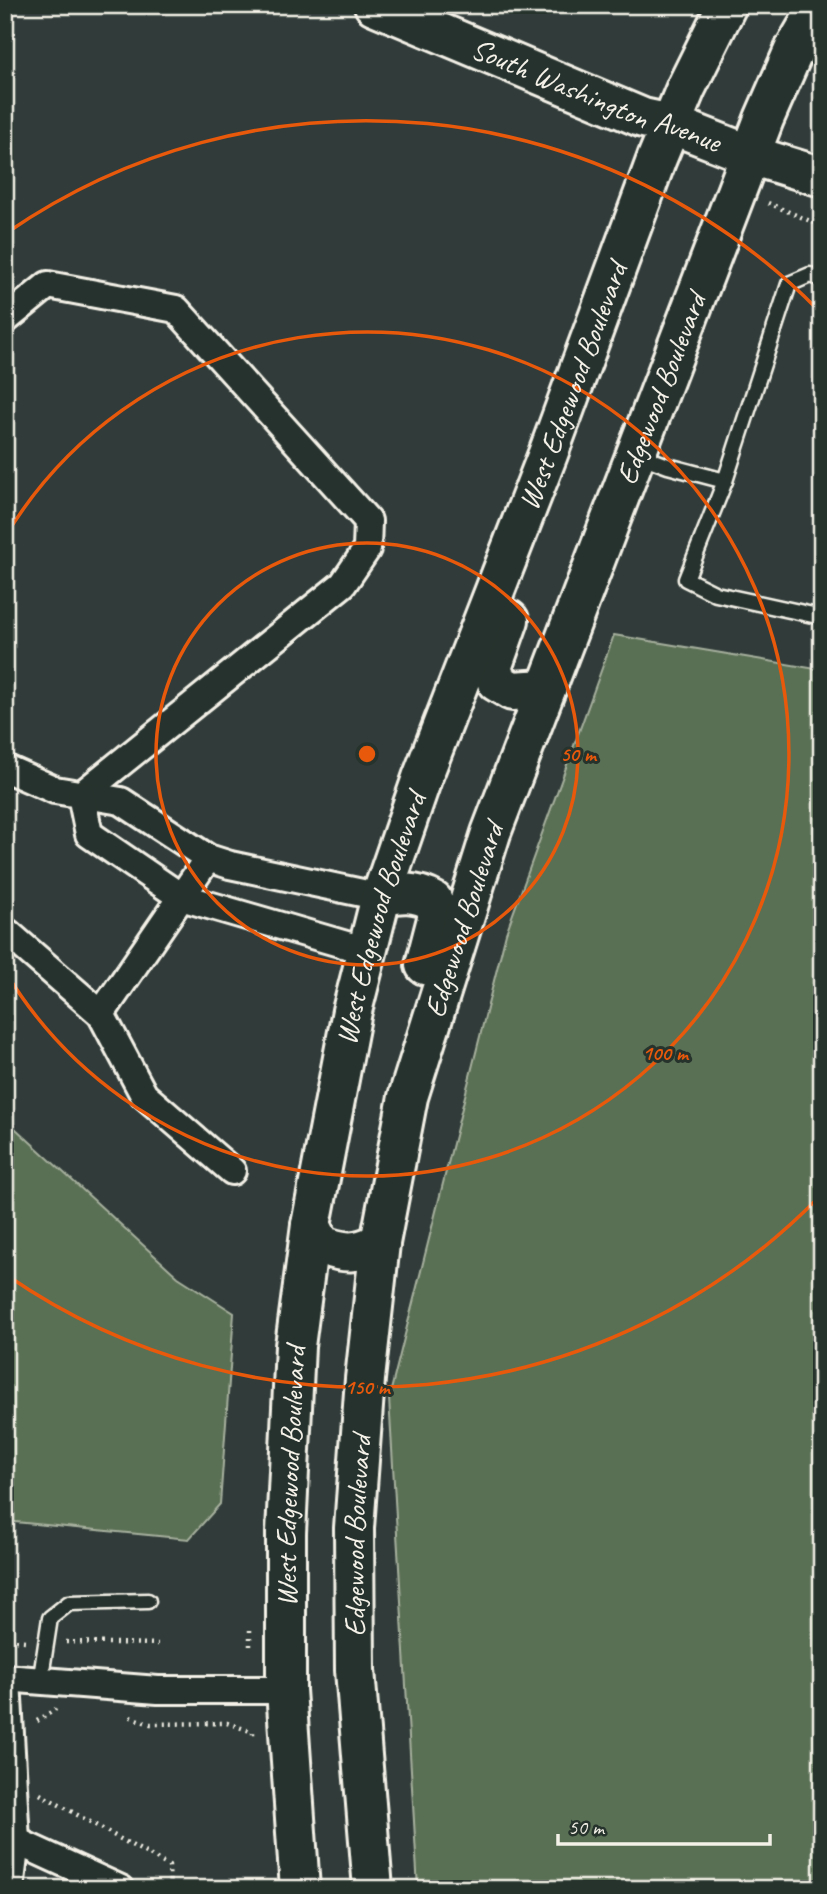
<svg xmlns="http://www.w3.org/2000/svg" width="827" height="1894" viewBox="0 0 827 1894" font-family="Caveat,sans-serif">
<rect width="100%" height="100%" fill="#313c3a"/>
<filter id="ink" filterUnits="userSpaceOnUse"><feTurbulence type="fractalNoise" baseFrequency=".0143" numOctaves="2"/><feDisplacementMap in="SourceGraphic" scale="14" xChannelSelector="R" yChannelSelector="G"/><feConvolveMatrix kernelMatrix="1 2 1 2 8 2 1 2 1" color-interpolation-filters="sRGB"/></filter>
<g filter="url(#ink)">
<g fill="#5a7054" stroke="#a7b09e" stroke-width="2">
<polygon points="614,635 822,670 822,1889 418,1889 389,1398 506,933"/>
<polygon points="5,1119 178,1277 234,1313 220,1504 189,1539 5,1521"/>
</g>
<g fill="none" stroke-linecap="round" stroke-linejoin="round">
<g stroke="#f4f1e8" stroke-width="19">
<g id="lane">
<polyline points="636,454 668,466 725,481 789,284 810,275 822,279"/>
<polyline points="725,481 686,579 716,594 822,617"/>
<polyline points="40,1683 50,1618 69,1603 148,1601"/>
</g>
</g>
<g stroke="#f4f1e8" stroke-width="32">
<g id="street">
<polyline points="5,320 48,285 176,309 368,521 367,549 343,584 81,795"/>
<polyline points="5,768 55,790 121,801 208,858 230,865 381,897"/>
<polyline points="81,795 89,834 181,897 367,951"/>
<polyline points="8,933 101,1014 144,1095 232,1171"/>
<polyline points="101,1014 208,858"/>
<polyline points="5,1678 158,1690 286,1690"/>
<polyline points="7,1680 16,1841 10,1889"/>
<polyline points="16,1841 121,1889"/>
</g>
</g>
<g stroke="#f4f1e8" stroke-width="44">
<g id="secondary">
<path id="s1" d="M374,5L643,118L671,124L750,155L822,177"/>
<polyline points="509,620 492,668 497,682 512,691 546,689"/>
<path d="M381,897C400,892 416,891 433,901L438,915L425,965"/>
<path d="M311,1225L321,1245C346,1254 355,1254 380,1243"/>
<path id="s2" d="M300,1889L286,1690V1533L295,1346L311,1225L352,1011L381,897L422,778L548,454L657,158L686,88L727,5"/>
<path id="s3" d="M373,1889L355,1670L354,1528L365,1379L380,1243L408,1097L491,833L764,119L795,48L820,5"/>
</g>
</g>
<g stroke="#f4f1e8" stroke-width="4.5" stroke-dasharray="2 5" stroke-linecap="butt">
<polyline points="768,203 822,226"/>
<polyline points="5,1632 14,1640 26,1641"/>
<polyline points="66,1642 158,1644"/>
<polyline points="250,1646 250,1627"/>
<polyline points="130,1717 150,1724 227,1723 253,1732 253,1738"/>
<polyline points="37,1721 56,1709"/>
<polyline points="40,1794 169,1866 170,1889"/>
</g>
<use href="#lane" stroke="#26332d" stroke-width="14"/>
<use href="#street" stroke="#26332d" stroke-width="26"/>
<use href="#secondary" stroke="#26332d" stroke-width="38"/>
</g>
</g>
<g fill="none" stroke="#e8590c" stroke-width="3.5">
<circle cx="367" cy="754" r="211"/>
<path d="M5 537A422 422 0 1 1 5 971"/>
<path d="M818 1198A633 633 0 0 1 8 1276M8 232A633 633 0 0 1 818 310"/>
</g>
<g text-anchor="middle" stroke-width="6" stroke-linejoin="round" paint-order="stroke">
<g font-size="30" fill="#f4f1e8" stroke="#26332d">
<text dy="10" stroke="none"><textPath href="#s1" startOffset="240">South Washington Avenue</textPath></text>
<text dy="10" stroke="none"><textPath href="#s2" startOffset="1547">West Edgewood Boulevard</textPath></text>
<text dy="10" stroke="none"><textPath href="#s3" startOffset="1549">Edgewood Boulevard</textPath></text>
<text dy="10" stroke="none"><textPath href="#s2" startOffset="980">West Edgewood Boulevard</textPath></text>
<text dy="10" stroke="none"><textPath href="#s3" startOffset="982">Edgewood Boulevard</textPath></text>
<text dy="10" stroke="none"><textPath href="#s2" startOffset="413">West Edgewood Boulevard</textPath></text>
<text dy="10" stroke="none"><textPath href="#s3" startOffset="354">Edgewood Boulevard</textPath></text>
</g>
</g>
<circle cx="367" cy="754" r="10" fill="#e8590c" stroke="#26332d" stroke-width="3.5"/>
<g font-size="21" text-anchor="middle" font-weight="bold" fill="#e8590c" stroke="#26332d" stroke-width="6" stroke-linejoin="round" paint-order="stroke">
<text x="578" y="761">50 m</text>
<text x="665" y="1060">100 m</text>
<text x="367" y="1394">150 m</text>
</g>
<rect width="827" height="1894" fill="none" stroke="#26332d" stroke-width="28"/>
<rect x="14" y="14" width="799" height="1866" fill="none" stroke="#f4f1e8" stroke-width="2.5" filter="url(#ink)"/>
<path d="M558 1834v10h212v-10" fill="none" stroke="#f4f1e8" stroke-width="3.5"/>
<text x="568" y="1834" font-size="21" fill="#f4f1e8" stroke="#26332d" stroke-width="5" paint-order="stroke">50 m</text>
</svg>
